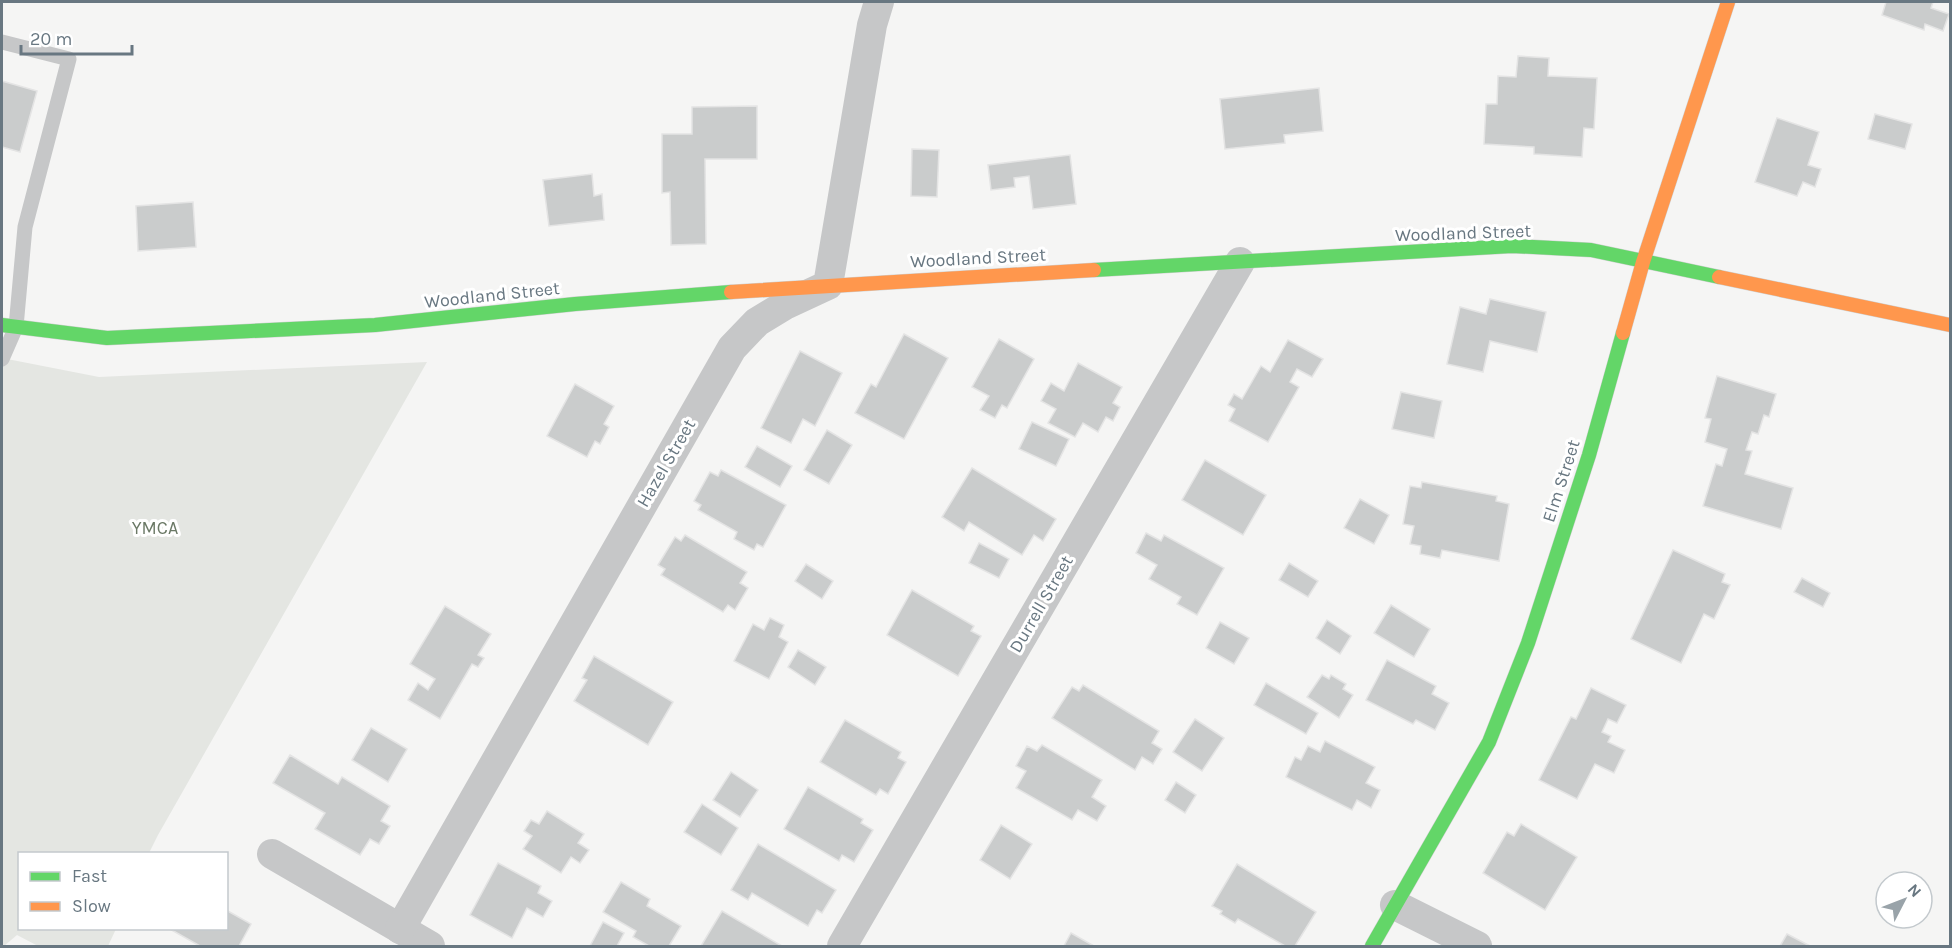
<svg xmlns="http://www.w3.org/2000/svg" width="1952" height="948" viewBox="0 0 1952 948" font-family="Karla,sans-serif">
<rect width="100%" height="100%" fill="#f5f5f4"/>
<polygon fill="#e4e6e2" points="2,358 99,377 427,362 158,835 149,853 20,854 20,928 116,929 108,946 38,946 17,935 4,946 2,946"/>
<g fill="#cacccc" stroke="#e4e4e4" stroke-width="1.5">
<polygon points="1886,2 1933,2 1931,8 1949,14 1943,31 1925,24 1924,30 1882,15"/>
<polygon points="1518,56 1549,58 1548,76 1597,78 1594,129 1584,128 1582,157 1534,154 1534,147 1484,144 1486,104 1497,104 1498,76 1516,77"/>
<polygon points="2,81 37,91 20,152 2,147"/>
<polygon points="1319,88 1323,131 1284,135 1285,143 1225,149 1220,99"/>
<polygon points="757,106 757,159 705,159 706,244 671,245 670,192 662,193 662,134 692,134 692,107"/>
<polygon points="1875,114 1912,124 1905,149 1868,139"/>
<polygon points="1777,118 1819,132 1808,165 1821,169 1815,187 1803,182 1797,196 1755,182"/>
<polygon points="912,149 939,150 937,197 911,196"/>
<polygon points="1070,155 1076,204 1033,209 1029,176 1014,178 1015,187 991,190 988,165"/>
<polygon points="592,174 594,196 602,194 604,220 549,226 543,180"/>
<polygon points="193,202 196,247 138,251 136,206"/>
<polygon points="1490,299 1546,312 1537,352 1490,341 1483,372 1447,364 1460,307 1486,314"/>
<polygon points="904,334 948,358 904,439 855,413 871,384 876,387"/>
<polygon points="999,339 1034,359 1007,408 1002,405 995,418 980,410 989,396 972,387"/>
<polygon points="1288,340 1323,359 1312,377 1297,369 1290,382 1299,387 1268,442 1229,421 1235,409 1228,405 1234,394 1242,399 1261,366 1270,372"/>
<polygon points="800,351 842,373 815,426 803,419 791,443 761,428"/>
<polygon points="1078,363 1122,387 1113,403 1120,407 1113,421 1106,417 1098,432 1083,423 1075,437 1048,423 1056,409 1041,401 1051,383 1064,391"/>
<polygon points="1717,376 1776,394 1769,417 1764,415 1758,434 1752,432 1746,450 1752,451 1745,474 1793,488 1781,529 1703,506 1716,464 1722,466 1727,449 1705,442 1711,419 1705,418"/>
<polygon points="575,384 614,406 604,424 609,427 600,444 595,441 587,457 547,436"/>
<polygon points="1401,392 1442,401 1434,438 1392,429"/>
<polygon points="1032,422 1069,439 1056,466 1019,449"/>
<polygon points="827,430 852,445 829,484 804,470"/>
<polygon points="757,446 792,466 780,487 745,467"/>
<polygon points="1205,460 1266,495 1243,535 1182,500"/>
<polygon points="972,468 1056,519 1043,541 1034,535 1022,555 969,522 964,531 942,517"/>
<polygon points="721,470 786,505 763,547 757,544 754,550 734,539 737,532 698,510 701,505 694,501 710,472 718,476"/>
<polygon points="1422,482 1497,496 1496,501 1509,504 1499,561 1442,550 1440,558 1420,554 1421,546 1410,544 1414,526 1403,524 1410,486 1421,488"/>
<polygon points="1360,499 1389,515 1374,544 1344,528"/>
<polygon points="1146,533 1161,541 1164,535 1224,568 1197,615 1177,604 1181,597 1149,579 1157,565 1136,553"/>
<polygon points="685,535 747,572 740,583 748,588 735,610 728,605 723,612 661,575 665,569 658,565 675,537 681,541"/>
<polygon points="979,543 1009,559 999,578 969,563"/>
<polygon points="1673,550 1725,574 1722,582 1730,585 1714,619 1704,614 1681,663 1631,639"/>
<polygon points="1289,563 1318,581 1308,597 1279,580"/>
<polygon points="806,564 833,581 822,599 795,581"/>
<polygon points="1802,578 1830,593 1823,607 1794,592"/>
<polygon points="912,590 974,626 971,631 981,636 958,676 887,635"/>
<polygon points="1391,605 1430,629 1414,657 1374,633"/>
<polygon points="445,606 491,634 478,655 484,658 478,667 472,664 440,719 408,700 418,683 428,690 435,679 410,664"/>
<polygon points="770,618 784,625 779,637 788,642 769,679 734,661 753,624 764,630"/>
<polygon points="1327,620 1351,636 1340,654 1316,638"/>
<polygon points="1220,622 1249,638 1234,664 1206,648"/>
<polygon points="798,650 826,667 815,685 788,667"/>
<polygon points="594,656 673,702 648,745 574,701 587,680 582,678"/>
<polygon points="1387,660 1436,686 1432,694 1449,703 1435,730 1416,720 1413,724 1366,700"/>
<polygon points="1322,675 1329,679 1331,675 1346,684 1343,689 1353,695 1339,718 1307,697"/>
<polygon points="1266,683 1318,713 1306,734 1254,705"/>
<polygon points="1083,685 1159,731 1152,743 1162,749 1153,764 1142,757 1135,770 1052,718 1072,687 1079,691"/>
<polygon points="1591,688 1626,705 1617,723 1608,719 1602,732 1611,736 1608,742 1625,750 1614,773 1595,764 1577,799 1539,780 1571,717 1576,719"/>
<polygon points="1195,719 1224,738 1202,771 1173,752"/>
<polygon points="845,720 901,752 898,758 906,762 888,794 880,789 876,795 820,762"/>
<polygon points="371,728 407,749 388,782 352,760"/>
<polygon points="1325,741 1375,767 1366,783 1380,790 1371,808 1357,800 1352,810 1286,777 1295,757 1301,760 1308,746 1320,752"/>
<polygon points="1042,745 1102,780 1092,797 1106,806 1097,821 1078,810 1072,820 1016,788 1026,771 1016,766 1027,746 1037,751"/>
<polygon points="290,755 338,784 342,777 390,806 381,821 390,826 379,844 370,839 360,855 315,829 325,813 273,783"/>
<polygon points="731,772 758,790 740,817 713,800"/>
<polygon points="1176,782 1196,795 1185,813 1165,800"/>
<polygon points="808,787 863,819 861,823 873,830 854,862 842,855 839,861 784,829"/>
<polygon points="702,804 738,828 721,855 684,832"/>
<polygon points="547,811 584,834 578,843 589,850 580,863 571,857 561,873 523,849 532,836 524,831 531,820 539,824"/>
<polygon points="1521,824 1577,857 1545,910 1483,873 1507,832 1514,836"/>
<polygon points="1001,825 1032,844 1010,879 980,860"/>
<polygon points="758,844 836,890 822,913 817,910 808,926 752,893 748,900 731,890"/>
<polygon points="498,863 541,886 538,893 552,901 543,917 527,908 512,938 470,915"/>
<polygon points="1237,864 1316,912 1295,946 1285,946 1238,919 1235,923 1220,914 1222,911 1212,906"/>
<polygon points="621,882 650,899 647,906 681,926 669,946 649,946 633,937 636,931 603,912"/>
<polygon points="226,910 251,924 239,946 200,946 168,928 226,928"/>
<polygon points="722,911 782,946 701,946"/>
<polygon points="603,922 624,933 617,946 590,946"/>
<polygon points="1071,933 1094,946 1064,946"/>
<polygon points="1787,934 1810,946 1780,946"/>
</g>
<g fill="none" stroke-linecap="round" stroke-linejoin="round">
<g stroke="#d0d1d1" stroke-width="15">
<g id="fast">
<polyline points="1094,270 1512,246 1591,250 1719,277"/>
<polyline points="2,325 107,338 375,325 575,304 731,292"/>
<polyline points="1372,946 1489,742 1528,643 1589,455 1623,333"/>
</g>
</g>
<g stroke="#d0d1d1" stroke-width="15">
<g id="slow">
<polyline points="1719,277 1950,325"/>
<polyline points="731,292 1094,270"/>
<polyline points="1623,333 1643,262 1728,2"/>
</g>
</g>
<polyline stroke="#c6c7c8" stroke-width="15" points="2,42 69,59 25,227 16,327 2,359"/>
<g stroke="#c6c7c8" stroke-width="30">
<polyline points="272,854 430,946"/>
<polyline points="1395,905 1477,946"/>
<polyline points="400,929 732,348 757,322 785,305 828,285 872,25 879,2"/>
<polyline points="842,946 1240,262"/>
</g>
<use href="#fast" stroke="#63d668" stroke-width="14"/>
<use href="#slow" stroke="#ff974d" stroke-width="14"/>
</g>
<g text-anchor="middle" stroke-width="6" stroke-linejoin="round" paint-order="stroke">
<g font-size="18" fill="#687781" stroke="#fff">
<text transform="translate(1463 233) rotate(-2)" y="6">Woodland Street</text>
<text transform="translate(978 258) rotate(-3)" y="6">Woodland Street</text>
<text transform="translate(492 295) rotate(-6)" y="6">Woodland Street</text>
<text transform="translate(666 463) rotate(-60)" y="6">Hazel Street</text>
<text transform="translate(1561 481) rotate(-72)" y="6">Elm Street</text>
<text transform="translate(1041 604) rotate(-60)" y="6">Durrell Street</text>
</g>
<g font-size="18" fill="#6b7966" stroke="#fff">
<text x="155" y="534">YMCA</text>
</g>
</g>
<rect width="1952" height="948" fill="none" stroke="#687781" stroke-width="6"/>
<rect x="18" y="852" width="210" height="78" fill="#ffffff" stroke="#c3c9cd" stroke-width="1.5"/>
<rect x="30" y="872" width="30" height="9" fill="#63d668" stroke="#c3c9cd" stroke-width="1.5"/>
<text x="72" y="882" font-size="18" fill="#687781">Fast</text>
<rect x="30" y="902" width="30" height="9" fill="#ff974d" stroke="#c3c9cd" stroke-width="1.5"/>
<text x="72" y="912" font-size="18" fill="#687781">Slow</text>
<g transform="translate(1904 900) rotate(48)"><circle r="28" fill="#ffffff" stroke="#c3c9cd" stroke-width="1.5"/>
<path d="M0-4.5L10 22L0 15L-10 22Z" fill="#99a3a9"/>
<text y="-9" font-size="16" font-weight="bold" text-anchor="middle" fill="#687781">N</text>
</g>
<path d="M21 45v9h111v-9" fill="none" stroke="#687781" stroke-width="3"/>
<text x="30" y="45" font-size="18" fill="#687781" stroke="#ffffff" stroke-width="4.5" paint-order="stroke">20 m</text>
</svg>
